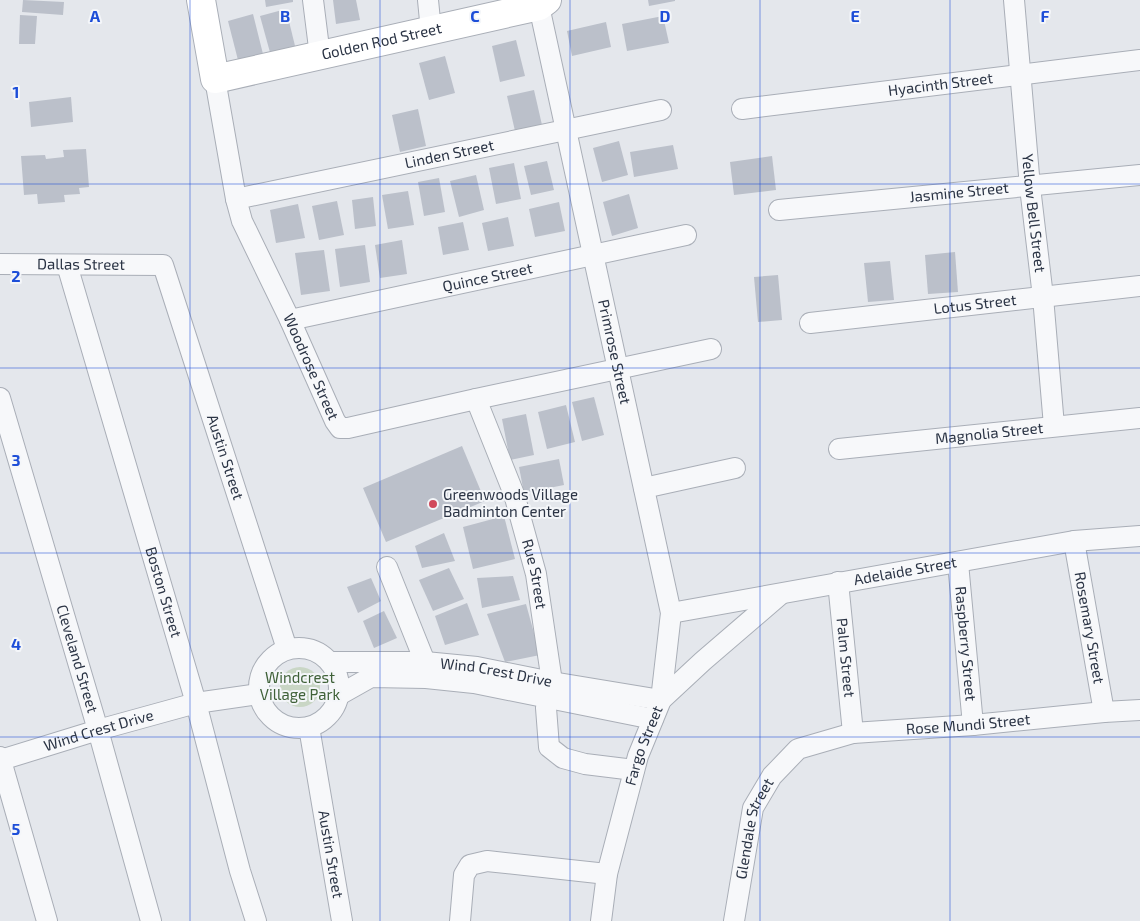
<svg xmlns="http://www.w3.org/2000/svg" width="1140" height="921" viewBox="0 0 1140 921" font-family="'Exo 2',sans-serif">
<rect width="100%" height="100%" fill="#e4e7ec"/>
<circle fill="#c9d6c5" cx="300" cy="687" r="20"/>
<g fill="#bbc0ca">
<polygon points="23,0 64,2 63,15 22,12"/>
<polygon points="265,0 293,0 293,2 266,7"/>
<polygon points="333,0 356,0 360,20 336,24"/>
<polygon points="648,0 675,0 675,1 649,6"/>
<polygon points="286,9 296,50 271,56 260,16"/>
<polygon points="253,14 264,58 239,64 228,21"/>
<polygon points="20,15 37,16 35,44 19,44"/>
<polygon points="663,16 669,43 627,51 622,24"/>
<polygon points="606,22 611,47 572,56 567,31"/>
<polygon points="516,40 525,76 500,82 492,46"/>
<polygon points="445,56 455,93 429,100 419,63"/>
<polygon points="534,90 542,125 515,131 507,96"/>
<polygon points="71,97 73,122 31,127 29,102"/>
<polygon points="418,109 426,146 400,152 392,115"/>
<polygon points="619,141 628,175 602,182 593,148"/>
<polygon points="673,145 678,169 634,177 630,152"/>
<polygon points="86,149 89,187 79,188 80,194 64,195 65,202 38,204 37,194 24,195 21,156 45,155 46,159 64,157 63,150"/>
<polygon points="772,156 776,190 734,195 730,162"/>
<polygon points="547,161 554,190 531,195 524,166"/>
<polygon points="514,163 521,199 496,204 489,168"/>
<polygon points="476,175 484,210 459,217 450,181"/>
<polygon points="439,178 445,212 424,216 418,182"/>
<polygon points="408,191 414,225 388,229 382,195"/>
<polygon points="629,194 638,228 612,236 603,202"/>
<polygon points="373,197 376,226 355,229 352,200"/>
<polygon points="337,201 344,235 319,240 312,206"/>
<polygon points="559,202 565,231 535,237 529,209"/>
<polygon points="298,204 305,238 276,243 270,210"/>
<polygon points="508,217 514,246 488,251 482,223"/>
<polygon points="463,222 469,250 443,255 438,227"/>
<polygon points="402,240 407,274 380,278 375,245"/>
<polygon points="365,245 370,282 340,287 335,249"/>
<polygon points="324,250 330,291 301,295 295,253"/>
<polygon points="955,252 958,292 928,294 925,255"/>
<polygon points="890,261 894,300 868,302 864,263"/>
<polygon points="778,275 782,320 758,322 754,277"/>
<polygon points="594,397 604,435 582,441 572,402"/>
<polygon points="566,405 575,442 547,449 538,412"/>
<polygon points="526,414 534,455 510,460 502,419"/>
<polygon points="462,446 485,501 386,542 363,488"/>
<polygon points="559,459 564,485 524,493 519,467"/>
<polygon points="504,516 515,559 473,569 463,527"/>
<polygon points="444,533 455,561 422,568 415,546"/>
<polygon points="449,568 464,599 433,611 419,580"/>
<polygon points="513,576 520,600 482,608 477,578"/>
<polygon points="371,578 381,601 358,613 347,587"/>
<polygon points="467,603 479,635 445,645 435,616"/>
<polygon points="526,604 540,655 505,662 487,614"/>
<polygon points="384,611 397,638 374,648 363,621"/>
</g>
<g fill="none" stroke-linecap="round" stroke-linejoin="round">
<g stroke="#a9aeb7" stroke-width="22">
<g id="street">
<polyline points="313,0 320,56"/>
<polyline points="428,0 431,31"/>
<path id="s1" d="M1014,0L1030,187L1043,297L1054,426"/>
<path id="s2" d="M539,6L671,613L661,700"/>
<path id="s3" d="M215,79L236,199L242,221L290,320L335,421L340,428H348L476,399L711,349"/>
<path id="s4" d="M742,109L1140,60"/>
<path id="s5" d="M236,199L661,110"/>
<path id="s6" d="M779,210L1140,175"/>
<path id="s7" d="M0,264L163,265L287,649"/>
<path id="s8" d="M67,265L196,703L240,871L256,921"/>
<path id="s9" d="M290,320L686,235"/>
<path id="s10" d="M810,323L1140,286"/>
<path id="s11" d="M0,398L98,730L151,921"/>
<path id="s12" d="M476,399L514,494L536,574L552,682L546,708L549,747L563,758L585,764L634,770"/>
<path id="s13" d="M839,449L1140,418"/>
<polyline points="644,488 735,468"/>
<path id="s14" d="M1074,541L1104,712"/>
<path id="s15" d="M958,563L973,725"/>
<polyline points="387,567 425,662"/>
<path id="s16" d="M838,582L853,733"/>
<path id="s17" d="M671,613L1074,541L1140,536"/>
<circle cx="299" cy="688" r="40"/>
<path id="s18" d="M331,662H425L477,667L552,682L661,700"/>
<polyline points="339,695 371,677 426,678 474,683 653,719"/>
<path id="s19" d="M309,727L342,921"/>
<polyline points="0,757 47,921"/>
<path id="s20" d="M1,760L98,730L196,703L258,694"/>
<polyline points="460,921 464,875 470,865 487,861 607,874"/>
<path id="s21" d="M601,921L607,874L638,756L661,700L703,661L781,594"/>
<path id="s22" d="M734,921L753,808L772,776L798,749L853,733L973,725L1104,712L1140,710"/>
</g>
</g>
<g stroke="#a9aeb7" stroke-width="30">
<g id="secondary">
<path id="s23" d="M201,0L215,79L539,6L547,0"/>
</g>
</g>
<use href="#street" stroke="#f7f8fa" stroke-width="20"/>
<use href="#secondary" stroke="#fff" stroke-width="28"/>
</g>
<path fill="none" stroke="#1d4ed8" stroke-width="1" stroke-opacity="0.55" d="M190,0V921M380,0V921M570,0V921M760,0V921M950,0V921M0,184H1140M0,368H1140M0,553H1140M0,737H1140"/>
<circle fill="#d1495b" stroke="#f4f6f9" stroke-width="2" cx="433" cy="504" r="5"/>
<g text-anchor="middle" stroke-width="4" stroke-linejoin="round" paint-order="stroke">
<g font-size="15" fill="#2b3445" stroke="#f4f6f9">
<text dy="5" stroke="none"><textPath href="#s23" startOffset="251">Golden Rod Street</textPath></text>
<text dy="5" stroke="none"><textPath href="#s4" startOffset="200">Hyacinth Street</textPath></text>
<text dy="5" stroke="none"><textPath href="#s5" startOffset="218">Linden Street</textPath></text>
<text dy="5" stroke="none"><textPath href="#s6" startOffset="181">Jasmine Street</textPath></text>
<text dy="5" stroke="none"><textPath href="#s1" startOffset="214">Yellow Bell Street</textPath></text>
<text dy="5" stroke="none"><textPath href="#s7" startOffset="81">Dallas Street</textPath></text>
<text dy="5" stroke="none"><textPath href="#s9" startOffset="202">Quince Street</textPath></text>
<text dy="5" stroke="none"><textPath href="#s10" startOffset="166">Lotus Street</textPath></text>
<text dy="5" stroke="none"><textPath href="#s2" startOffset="354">Primrose Street</textPath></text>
<text dy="5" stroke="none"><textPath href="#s3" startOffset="306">Woodrose Street</textPath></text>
<text dy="5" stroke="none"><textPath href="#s13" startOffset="151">Magnolia Street</textPath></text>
<text dy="5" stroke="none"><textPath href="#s7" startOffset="365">Austin Street</textPath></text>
<text dy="5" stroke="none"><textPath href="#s17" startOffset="238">Adelaide Street</textPath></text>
<text dy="5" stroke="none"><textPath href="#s12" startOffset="185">Rue Street</textPath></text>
<text dy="5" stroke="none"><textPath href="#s8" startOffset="341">Boston Street</textPath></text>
<text dy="5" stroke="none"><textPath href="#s14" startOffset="88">Rosemary Street</textPath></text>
<text dy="5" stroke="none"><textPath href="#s15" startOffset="81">Raspberry Street</textPath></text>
<text dy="5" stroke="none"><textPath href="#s16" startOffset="76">Palm Street</textPath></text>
<text dy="5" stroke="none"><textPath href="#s11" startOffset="272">Cleveland Street</textPath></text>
<text dy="5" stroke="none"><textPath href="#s18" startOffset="166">Wind Crest Drive</textPath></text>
<text dy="5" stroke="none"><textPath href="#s22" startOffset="362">Rose Mundi Street</textPath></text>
<text dy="5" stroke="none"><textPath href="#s20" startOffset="102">Wind Crest Drive</textPath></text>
<text dy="5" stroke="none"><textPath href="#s21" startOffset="181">Fargo Street</textPath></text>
<text dy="5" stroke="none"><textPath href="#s22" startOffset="95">Glendale Street</textPath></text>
<text dy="5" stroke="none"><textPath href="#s19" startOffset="129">Austin Street</textPath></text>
</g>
<g font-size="15" fill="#2b3445" stroke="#f4f6f9" text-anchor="start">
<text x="443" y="500">Greenwoods Village<tspan x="443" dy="17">Badminton Center</tspan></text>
</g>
<g font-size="15" fill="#3f6138" stroke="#f4f6f9">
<text x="300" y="683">Windcrest<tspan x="300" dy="17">Village Park</tspan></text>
</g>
</g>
<g font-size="16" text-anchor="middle" font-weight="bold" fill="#1d4ed8" stroke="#f4f6f9" stroke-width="4" stroke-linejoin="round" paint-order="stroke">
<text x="95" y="22">A</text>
<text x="285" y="22">B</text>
<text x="475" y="22">C</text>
<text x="665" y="22">D</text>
<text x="855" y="22">E</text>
<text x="1045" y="22">F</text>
<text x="16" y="98">1</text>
<text x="16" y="282">2</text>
<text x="16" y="466">3</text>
<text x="16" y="650">4</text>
<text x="16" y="835">5</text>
</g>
</svg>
